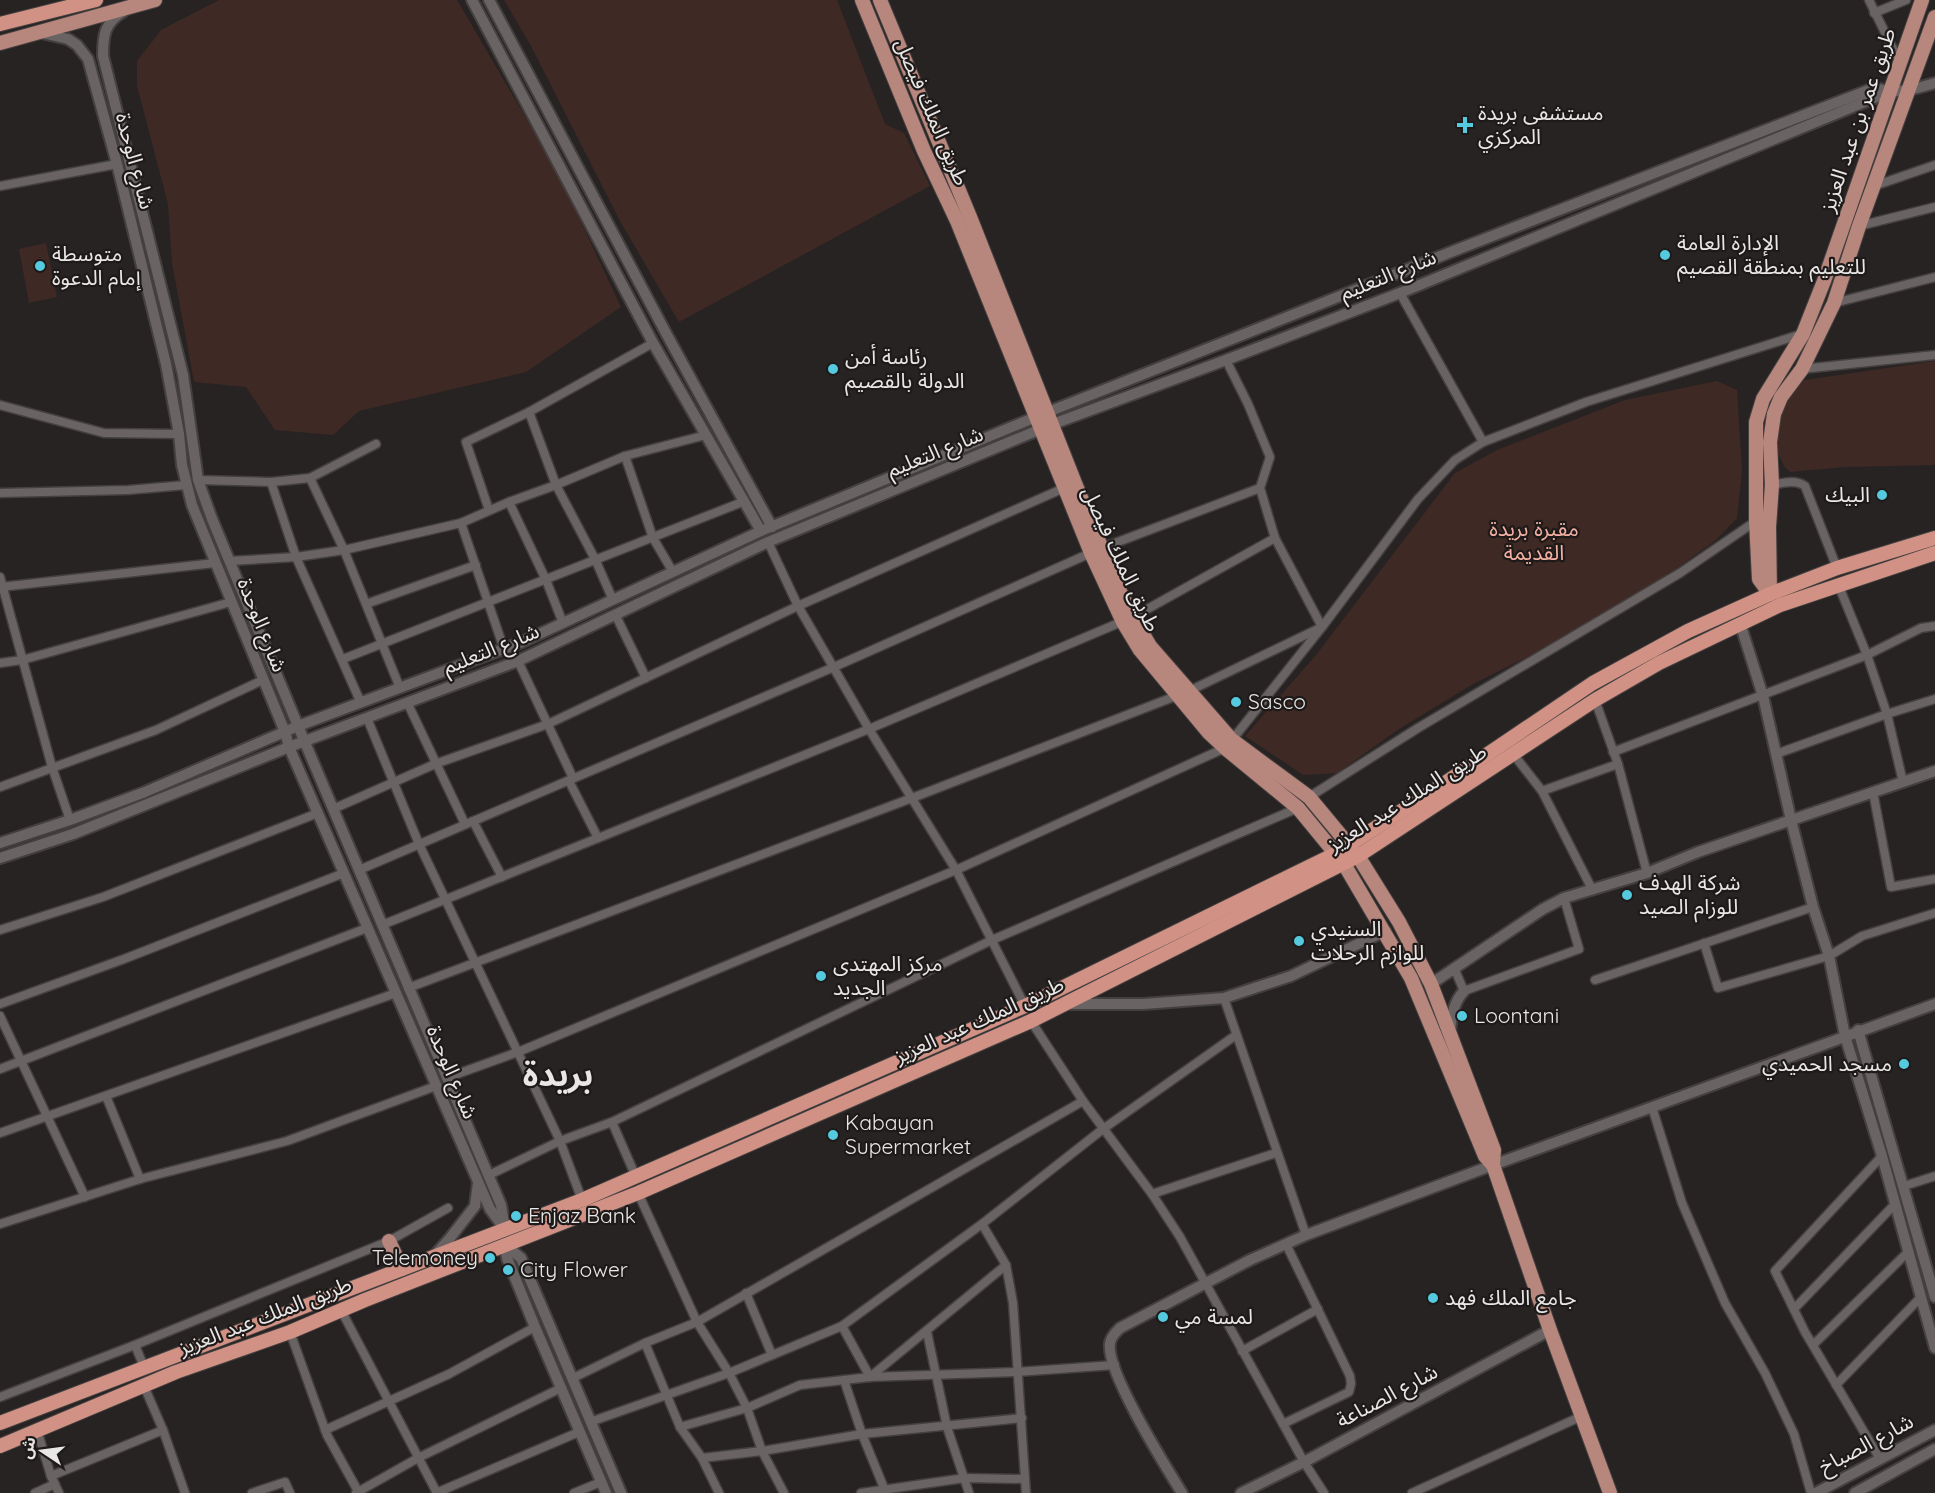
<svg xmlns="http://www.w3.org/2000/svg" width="1935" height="1493" viewBox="0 0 1935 1493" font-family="Quicksand,'Noto Sans Arabic',sans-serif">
<rect width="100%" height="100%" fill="#272322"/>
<g fill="#3f2925">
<polygon points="219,0 457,0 558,173 621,307 526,372 359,411 333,435 275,430 246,387 194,382 172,263 168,204 137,86 137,61 161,30"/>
<polygon points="504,0 837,0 885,124 904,133 930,186 679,322 620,221 531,46"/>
<polygon points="46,243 57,297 29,303 19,249"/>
<polygon points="1935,361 1935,465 1845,467 1790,472 1784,466 1775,446 1778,418 1791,393 1805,380"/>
<polygon points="1717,381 1737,390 1742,471 1737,518 1716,540 1641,594 1541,650 1473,684 1399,729 1337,773 1303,775 1245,736 1316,655 1455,473 1497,450 1625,400"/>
</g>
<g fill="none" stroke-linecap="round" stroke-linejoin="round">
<g stroke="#444040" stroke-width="11">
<g id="minor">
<polyline points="1869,0 1900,63"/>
<polyline points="1874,13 1906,0"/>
<polyline points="0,186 117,164"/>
<polyline points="1874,186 1935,165"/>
<polyline points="1859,226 1935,207"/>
<polyline points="1400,293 1483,442"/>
<polyline points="1834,303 1935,277"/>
<polyline points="1802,369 1935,355"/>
<polyline points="0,405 104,433 179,434"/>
<polyline points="529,412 556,485 595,559 613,600"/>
<polyline points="625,456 653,538 673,572"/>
<polyline points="310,478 344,550 400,688"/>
<polyline points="198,480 271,482 310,478 376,444"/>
<polyline points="271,482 296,557 361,703"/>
<path d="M1772,485C1783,483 1795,479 1805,486L1837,568"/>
<polyline points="0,493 128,490 186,485"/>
<polyline points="509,502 546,580 563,623"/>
<polyline points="489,510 466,442 529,412 653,343"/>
<polyline points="461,523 504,649"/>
<polyline points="768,542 798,606 869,729 956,870 1025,1006"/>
<polyline points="229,561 296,557 344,550 461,523 509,502 556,485 625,456 706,435"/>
<polyline points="0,577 52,767 70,820"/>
<polyline points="1838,584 1867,655 1887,714 1903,782"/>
<polyline points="0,587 215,563"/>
<polyline points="366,604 476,565"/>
<polyline points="616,616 646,678"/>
<polyline points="343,659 745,501"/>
<polyline points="518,661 573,778"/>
<polyline points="0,663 22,660 231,602"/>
<polyline points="1595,700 1618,764 1647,873"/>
<polyline points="407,702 465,824"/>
<polyline points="367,718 419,844 560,1141 582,1200"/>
<polyline points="1232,740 1322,627 1418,499 1455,460 1483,442 1586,402 1802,334"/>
<polyline points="1613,752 1867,655 1921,628 1935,626"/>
<polyline points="1776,754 1887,714 1935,699"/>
<polyline points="1514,755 1542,791 1592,889"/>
<polyline points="569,781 598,838"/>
<polyline points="0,787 156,730 263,680"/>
<polyline points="1542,791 1618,764"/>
<polyline points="1873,792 1891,887 1935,879"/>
<polyline points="1309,797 1418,728 1680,573 1756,521"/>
<polyline points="333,809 435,764 548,724 798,606 1064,488"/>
<polyline points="473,821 502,877"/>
<polyline points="359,870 834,667 1102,548 1260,488"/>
<polyline points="382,925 869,729 1133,617 1275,538"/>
<polyline points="0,930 103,897 318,813"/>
<polyline points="1704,943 1718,988 1829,956 1862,936 1935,913"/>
<polyline points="1455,970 1464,991 1579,949 1564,898"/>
<polyline points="1595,980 1813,907"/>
<polyline points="408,988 912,798 1189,691 1322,627 1275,538 1260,488 1270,457 1248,404 1226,360"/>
<polyline points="1224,998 1306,1235"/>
<polyline points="0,1004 124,959 344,873"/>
<polyline points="0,1016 85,1197"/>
<polyline points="1031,1021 1083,1101 1152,1194 1180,1237 1304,1462 1324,1493"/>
<polyline points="0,1069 367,928"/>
<polyline points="446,1078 518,1052 956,870 1225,748"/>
<polyline points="106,1096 140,1179"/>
<polyline points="1652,1107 1682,1203 1725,1303 1765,1373 1794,1434 1811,1493"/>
<polyline points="612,1122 636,1177"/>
<polyline points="0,1133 396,993"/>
<polyline points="489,1175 560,1141 612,1122 992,940 1298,808"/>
<polyline points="1904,1186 1935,1176"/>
<polyline points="638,1193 697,1322 729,1373 747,1408 762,1451 784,1493"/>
<polyline points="1152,1194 1276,1153"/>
<polyline points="0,1224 140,1179 287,1141 436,1086"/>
<polyline points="982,1224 1006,1265 1013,1303 1026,1493"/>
<polyline points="746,1293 772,1355"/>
<polyline points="1794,1309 1895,1204"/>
<polyline points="341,1310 437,1493"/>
<polyline points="842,1326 870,1377"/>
<polyline points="290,1332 327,1435 359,1493"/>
<polyline points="927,1332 947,1427 969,1493"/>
<polyline points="645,1343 680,1427 702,1458 719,1493"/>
<polyline points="135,1345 144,1367"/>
<polyline points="1813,1345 1909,1251"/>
<polyline points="1242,1351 1318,1309"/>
<polyline points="870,1377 1006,1265"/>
<polyline points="573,1378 645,1343 697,1322 1083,1101"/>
<polyline points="844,1380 862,1434 884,1488"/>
<polyline points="1836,1385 1920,1298"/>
<polyline points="144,1386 163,1430 185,1493"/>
<polyline points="0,1397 135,1345 389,1241 448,1208"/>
<polyline points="590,1422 729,1373 842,1326 982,1224 1103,1129 1236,1035"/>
<polyline points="1283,1424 1349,1392 1351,1384 1350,1376 1286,1244"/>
<polyline points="680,1427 747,1408 800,1385 870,1377 1016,1372 1115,1365"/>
<polyline points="37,1430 51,1476 59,1493"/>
<polyline points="325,1430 449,1374 535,1327"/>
<polyline points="702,1458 762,1451 862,1434 1022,1418"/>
<polyline points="1880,1459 1805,1332 1775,1271 1882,1156"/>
<polyline points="51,1476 163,1430"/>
<polyline points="35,1493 55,1484"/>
<polyline points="252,1493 285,1482 290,1493"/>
<polyline points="356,1493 418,1458 561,1388"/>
<polyline points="436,1493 579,1432"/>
<polyline points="574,1493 601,1482"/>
<polyline points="861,1493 965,1478 1024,1479"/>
<polyline points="1412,1493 1582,1416"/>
</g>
</g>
<g stroke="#444040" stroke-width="14">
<g id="tertiary">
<polyline points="472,0 653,343 761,531"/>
<polyline points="489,0 667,335 772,527"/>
<path d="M124,11C104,23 103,35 103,56L183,375L198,480L212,519L298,726L501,1205L505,1229"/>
<polyline points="42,33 68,39 77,45 88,59 117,164 166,364 179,434 182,465 192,505 285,732 289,747 490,1209 504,1228"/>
<polyline points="1740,623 1763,696 1791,820 1813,907 1829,956 1845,1036 1882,1156 1935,1348"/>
<path d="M0,843L70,820L145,792L298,726L522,642L761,531L1048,412L1456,250L1874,88C1898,94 1912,90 1935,83"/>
<polyline points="0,858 73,834 289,747 518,661 768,542 1053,424 1226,360 1400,293 1889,92"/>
<polyline points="1431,984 1543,909 1564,898 1647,873 1698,852 1935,771"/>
<polyline points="1068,1004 1143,1004 1224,998 1291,976 1385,931"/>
<polyline points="1858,1030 1935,1297"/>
<path d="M1450,1031C1452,1016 1453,1003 1464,991"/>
<polyline points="505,1245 521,1258 621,1493"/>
<polyline points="505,1245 507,1258 535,1327 606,1493"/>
<polyline points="435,1255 450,1238 475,1206 478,1183"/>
<path d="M1182,1493C1166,1467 1105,1370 1110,1343C1111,1336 1116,1332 1120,1328L1250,1260L1306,1235L1493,1165L1935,1004"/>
<polyline points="1241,1493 1304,1462 1550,1330"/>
<polyline points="1816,1493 1935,1430"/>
<polyline points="1855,1493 1935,1449"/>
</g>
</g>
<g stroke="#444040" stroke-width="16">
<g id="primary">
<polyline points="862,0 924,151 957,221 1091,553 1123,622 1140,650 1209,733 1225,748 1298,808 1344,864 1411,978 1485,1156 1493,1165"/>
<polyline points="880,0 970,217 1075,483 1118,588 1133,617 1150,646 1232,740 1309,797 1358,856 1399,922 1431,984 1494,1150 1493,1165 1550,1330 1610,1493"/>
<polyline points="0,43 155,0"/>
<polyline points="1770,594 1759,579 1756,521 1756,422 1763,399 1803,334 1824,281 1922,0"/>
<polyline points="1770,594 1769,527 1772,485 1770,442 1774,414 1781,397 1802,369 1834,303 1859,226 1935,17"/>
<polyline points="389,1241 402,1269"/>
</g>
</g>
<g stroke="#444040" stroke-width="16">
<g id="trunk">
<polyline points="0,24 96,0"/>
<polyline points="0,1423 582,1200 1025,1006 1335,854 1445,783 1593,683 1688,631 1770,594 1837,568 1935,538"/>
<polyline points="0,1446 176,1372 290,1332 365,1300 638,1193 1031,1021 1358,856 1595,700 1659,663 1780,605 1935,553"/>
</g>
</g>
<use href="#minor" stroke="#696463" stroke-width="8"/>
<use href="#tertiary" stroke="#696463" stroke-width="10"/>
<use href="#primary" stroke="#b7867c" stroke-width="14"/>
<use href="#trunk" stroke="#d19184" stroke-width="14"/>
</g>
<g fill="#55cadf" stroke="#1d1a19" stroke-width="2">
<path d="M1462 116h6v6h6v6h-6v6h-6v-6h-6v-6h6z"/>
<circle cx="1665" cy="255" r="6"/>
<circle cx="40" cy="266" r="6"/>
<circle cx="833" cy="369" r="6"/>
<circle cx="1882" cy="495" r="6"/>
<circle cx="1236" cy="702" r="6"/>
<circle cx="1627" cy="895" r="6"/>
<circle cx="1299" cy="941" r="6"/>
<circle cx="821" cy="976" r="6"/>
<circle cx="1462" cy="1016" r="6"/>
<circle cx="1904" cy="1064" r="6"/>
<circle cx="833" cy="1135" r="6"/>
<circle cx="516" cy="1216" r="6"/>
<circle cx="490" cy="1258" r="6"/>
<circle cx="508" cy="1270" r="6"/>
<circle cx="1433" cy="1298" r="6"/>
<circle cx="1163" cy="1317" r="6"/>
</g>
<g text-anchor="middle" stroke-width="4.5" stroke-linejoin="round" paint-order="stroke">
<g font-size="21" fill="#e9e6e6" stroke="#1d1a19">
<text transform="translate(932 112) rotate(67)" y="7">طريق الملك فيصل</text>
<text transform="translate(1858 120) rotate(-71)" y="7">طريق عمر بن عبد العزيز</text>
<text transform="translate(135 161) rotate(75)" y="7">شارع الوحدة</text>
<text transform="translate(1388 275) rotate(-22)" y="7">شارع التعليم</text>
<text transform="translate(935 452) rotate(-22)" y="7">شارع التعليم</text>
<text transform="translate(1121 559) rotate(65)" y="7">طريق الملك فيصل</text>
<text transform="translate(262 625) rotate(68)" y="7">شارع الوحدة</text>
<text transform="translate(491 649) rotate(-22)" y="7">شارع التعليم</text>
<text transform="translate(1407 798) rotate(-32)" y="7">طريق الملك عبد العزيز</text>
<text transform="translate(979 1020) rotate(-24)" y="7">طريق الملك عبد العزيز</text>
<text transform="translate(452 1072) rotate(67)" y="7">شارع الوحدة</text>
<text transform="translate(265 1316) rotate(-21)" y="7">طريق الملك عبد العزيز</text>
<text transform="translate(1387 1396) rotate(-28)" y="7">شارع الصناعة</text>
<text transform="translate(1866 1444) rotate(-28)" y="7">شارع الصباخ</text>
</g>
<g font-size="21" fill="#e9e6e6" stroke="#1d1a19" text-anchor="start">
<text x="1478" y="120">مستشفى بريدة<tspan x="1478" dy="24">المركزي</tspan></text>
<text x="1677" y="250">الإدارة العامة<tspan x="1677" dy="24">للتعليم بمنطقة القصيم</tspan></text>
<text x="52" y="261">متوسطة<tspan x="52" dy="24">إمام الدعوة</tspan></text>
<text x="845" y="364">رئاسة أمن<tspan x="845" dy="24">الدولة بالقصيم</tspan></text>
<text x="1870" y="502" text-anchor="end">البيك</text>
<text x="1248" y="709">Sasco</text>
<text x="1639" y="890">شركة الهدف<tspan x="1639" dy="24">للوزام الصيد</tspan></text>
<text x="1311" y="936">السنيدي<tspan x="1311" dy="24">للوازم الرحلات</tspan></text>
<text x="833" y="971">مركز المهتدى<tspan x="833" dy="24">الجديد</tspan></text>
<text x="1474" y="1023">Loontani</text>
<text x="1892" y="1071" text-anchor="end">مسجد الحميدي</text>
<text x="845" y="1130">Kabayan<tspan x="845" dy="24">Supermarket</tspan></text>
<text x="528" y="1223">Enjaz Bank</text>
<text x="478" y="1265" text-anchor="end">Telemoney</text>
<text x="520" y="1277">City Flower</text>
<text x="1445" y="1305">جامع الملك فهد</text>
<text x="1175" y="1324">لمسة مي</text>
</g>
<g font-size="21" fill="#f3b0a2" stroke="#1d1a19">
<text x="1534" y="536">مقبرة بريدة<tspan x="1534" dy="24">القديمة</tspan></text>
</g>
<g font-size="33" font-weight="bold" fill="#e9e6e6" stroke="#1d1a19">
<text x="558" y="1086">بريدة</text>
</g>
</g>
<g transform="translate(42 1451) rotate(283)" stroke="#1d1a19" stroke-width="4.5" paint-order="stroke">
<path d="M0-4.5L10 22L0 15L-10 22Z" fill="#e9e6e6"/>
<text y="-9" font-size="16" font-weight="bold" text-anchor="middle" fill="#e9e6e6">ش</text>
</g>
</svg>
